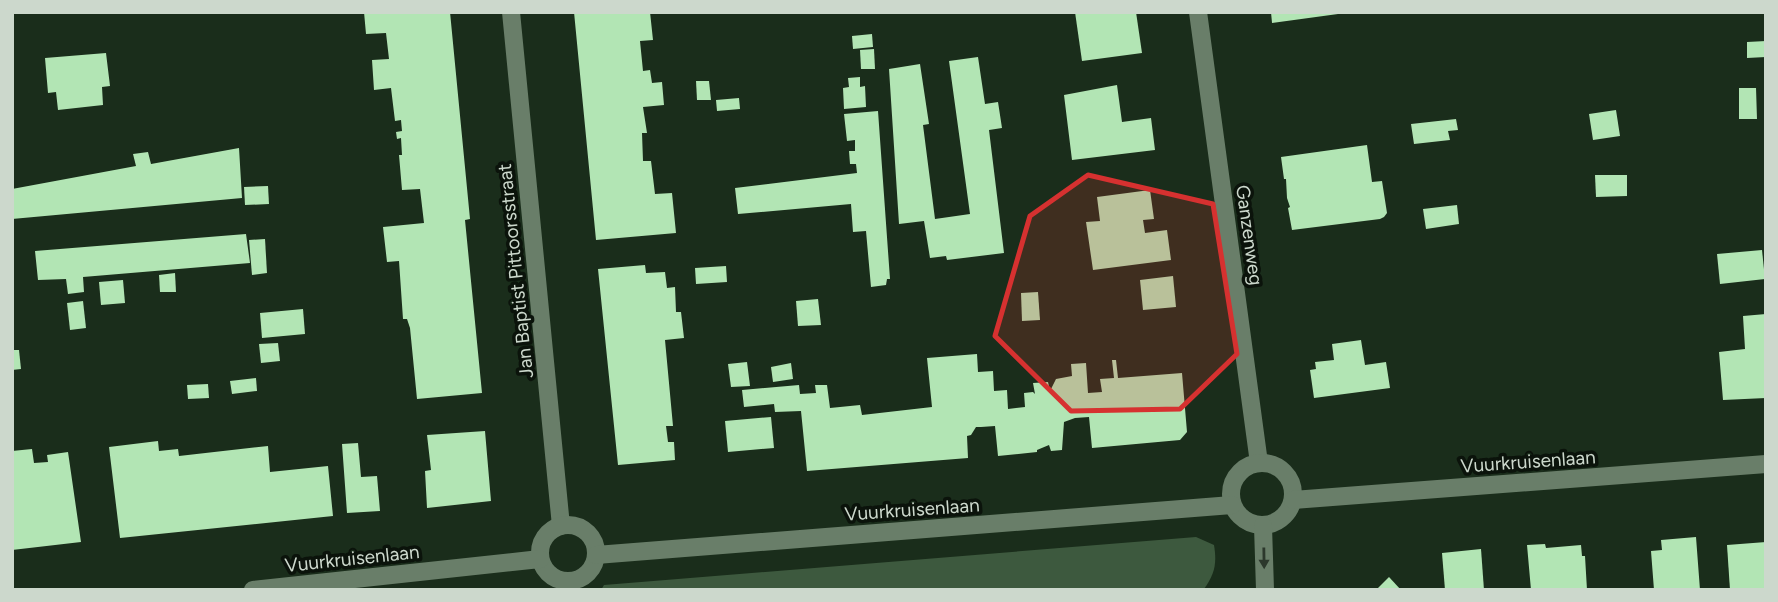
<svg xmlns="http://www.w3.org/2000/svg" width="1778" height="602" viewBox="0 0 1778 602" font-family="Figtree,sans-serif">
<rect width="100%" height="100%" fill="#1a2d1b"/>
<path fill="#3d593e" d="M1196,537L1214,545C1217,563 1215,574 1204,589L601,590L604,585Z"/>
<g fill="#b2e5b4">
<polygon points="364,12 450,12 470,219 465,220 482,393 417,399 410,328 407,319 403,319 399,261 387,262 383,227 424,223 420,189 402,190 399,155 402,155 401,138 397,139 396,132 402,131 401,120 395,121 391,88 374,90 372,60 389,59 386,33 366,34"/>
<polygon points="574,12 650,12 653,40 640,41 643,71 650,70 652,83 662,82 664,105 643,107 647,133 642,133 643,161 651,161 655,194 672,193 676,233 596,240"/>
<polygon points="1075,12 1136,12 1142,53 1082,61"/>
<polygon points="1271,12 1338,12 1338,14 1272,23"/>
<polygon points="872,34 873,47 853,49 852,36"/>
<polygon points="1766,41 1766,57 1747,58 1747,42"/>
<polygon points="874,49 875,69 861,69 860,50"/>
<polygon points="106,53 110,86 102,87 103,105 58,110 56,92 48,93 45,58"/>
<polygon points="978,57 985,104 998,102 1002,128 989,130 1004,253 947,260 946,256 930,258 924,221 899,224 889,69 920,64 929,124 923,125 935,219 970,214 949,61"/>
<polygon points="860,77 860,87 865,86 866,107 844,109 843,88 849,87 848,78"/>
<polygon points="696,81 709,81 711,100 697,100"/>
<polygon points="1117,85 1122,122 1151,118 1155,150 1072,160 1064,95"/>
<polygon points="1739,88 1756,88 1757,119 1739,119"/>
<polygon points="739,98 740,109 717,111 716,100"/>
<polygon points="1616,110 1620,136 1593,140 1589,114"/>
<polygon points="878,111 890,279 887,279 886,285 871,287 866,231 853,232 851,204 738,214 735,188 857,173 856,164 850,164 849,151 855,151 855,140 847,141 844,114"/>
<polygon points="1456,119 1458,130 1448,131 1450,140 1414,144 1411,124"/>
<polygon points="1367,145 1372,182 1382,181 1387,213 1384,217 1380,219 1292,230 1288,208 1290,207 1287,198 1286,179 1284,179 1281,157"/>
<polygon points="239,148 242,198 12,219 12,189 136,166 133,154 148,152 151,164"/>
<polygon points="1595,175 1627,175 1627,196 1596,197"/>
<polygon points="268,186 269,204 245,205 244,187"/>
<polygon points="1150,190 1154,219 1143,220 1145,233 1167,230 1171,260 1093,270 1086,222 1100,221 1097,197"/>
<polygon points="1457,205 1459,224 1426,229 1423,209"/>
<polygon points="246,234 250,263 83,277 84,292 68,294 66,279 38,280 35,251"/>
<polygon points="265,239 267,273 252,275 249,240"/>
<polygon points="1762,250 1765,279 1720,284 1717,254"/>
<polygon points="645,265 646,273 665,272 667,288 675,287 676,312 681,312 684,338 665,340 673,426 666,426 668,442 674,442 675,460 618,465 598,269"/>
<polygon points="726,266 727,282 696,284 695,268"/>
<polygon points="175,273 176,292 160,292 159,275"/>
<polygon points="1173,276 1176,307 1143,310 1140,280"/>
<polygon points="123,280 125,303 101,305 99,282"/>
<polygon points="1038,292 1040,320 1022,321 1021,293"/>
<polygon points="818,299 821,325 798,326 796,301"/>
<polygon points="83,301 86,328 70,330 67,303"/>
<polygon points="303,309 305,334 262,338 260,313"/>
<polygon points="1766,314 1766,398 1723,400 1719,352 1745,349 1743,316"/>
<polygon points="1361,340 1365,365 1386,362 1390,388 1314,398 1310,370 1316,369 1315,362 1334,360 1332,344"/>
<polygon points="278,343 280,361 261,363 259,344"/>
<polygon points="12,350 19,350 21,369 12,370"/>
<polygon points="977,354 978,372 993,371 994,391 1007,390 1008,409 1025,407 1024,393 1033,392 1035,394 1033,383 1048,382 1050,391 1056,379 1072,376 1071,364 1086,363 1088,393 1102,392 1100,379 1114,378 1112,360 1116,360 1118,378 1182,373 1187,432 1180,440 1092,448 1089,417 1075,418 1064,422 1062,450 1051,451 1049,445 1037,450 1037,452 998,456 995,426 981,427 976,427 971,435 967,436 968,458 807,471 801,411 775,412 774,404 744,407 742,390 799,385 800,394 816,393 815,385 827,385 830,408 860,405 862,415 932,407 927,358"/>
<polygon points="747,362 750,386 731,387 728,364"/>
<polygon points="791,363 793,379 773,382 771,367"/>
<polygon points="256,378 257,391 232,394 230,381"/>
<polygon points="208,384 209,398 188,399 187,385"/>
<polygon points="771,417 774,448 728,452 725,421"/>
<polygon points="485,431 491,501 427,508 425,471 431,470 427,435"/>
<polygon points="158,441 159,451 178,449 179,456 268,446 270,472 328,466 333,516 120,538 109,447"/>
<polygon points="358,443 361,477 377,476 380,511 347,513 342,444"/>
<polygon points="32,449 34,463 48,462 47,455 68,452 81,542 12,550 12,451"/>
<polygon points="1696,537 1700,590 1654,590 1651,551 1662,550 1661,540"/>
<polygon points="1766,542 1766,590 1730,590 1727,545"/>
<polygon points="1545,544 1546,548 1581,545 1582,556 1585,556 1587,590 1531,590 1527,545"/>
<polygon points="1481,549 1484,590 1445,590 1442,553"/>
<polygon points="1389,577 1401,590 1376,590"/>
</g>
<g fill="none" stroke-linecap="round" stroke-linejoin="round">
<g stroke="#697e69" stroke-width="18">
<polyline points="511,12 561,526"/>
<polyline points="1198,12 1259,463"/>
<circle cx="1262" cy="494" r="31"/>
<polyline points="1293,500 1766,464"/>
<circle cx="568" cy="553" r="28"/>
<polyline points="1263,526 1265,590"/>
<polyline points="596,555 1232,505"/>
<polyline points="253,590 540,559"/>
</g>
</g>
<defs><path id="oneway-solid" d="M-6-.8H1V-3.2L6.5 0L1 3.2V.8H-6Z" transform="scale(1.75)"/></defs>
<use fill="#2c382c" href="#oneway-solid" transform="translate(1264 558) rotate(89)"/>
<path fill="#d63130" fill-opacity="0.2" stroke="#d63130" stroke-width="5" stroke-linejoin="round" d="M1088,175L1213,204L1237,354L1180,409L1071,411L995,336L1030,216Z"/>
<g text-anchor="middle" stroke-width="7" stroke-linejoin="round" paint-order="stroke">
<g font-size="19" fill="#ccd8cc" stroke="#0b130b">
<text transform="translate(1250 235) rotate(82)" y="7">Ganzenweg</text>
<text transform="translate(515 271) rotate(-96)" y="7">Jan Baptist Pittoorsstraat</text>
<text transform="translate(1528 461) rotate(-4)" y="7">Vuurkruisenlaan</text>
<text transform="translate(912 509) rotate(-4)" y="7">Vuurkruisenlaan</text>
<text transform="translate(352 558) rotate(-6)" y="7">Vuurkruisenlaan</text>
</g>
</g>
<rect width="1778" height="602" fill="none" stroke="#ccd8cc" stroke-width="28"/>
</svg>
